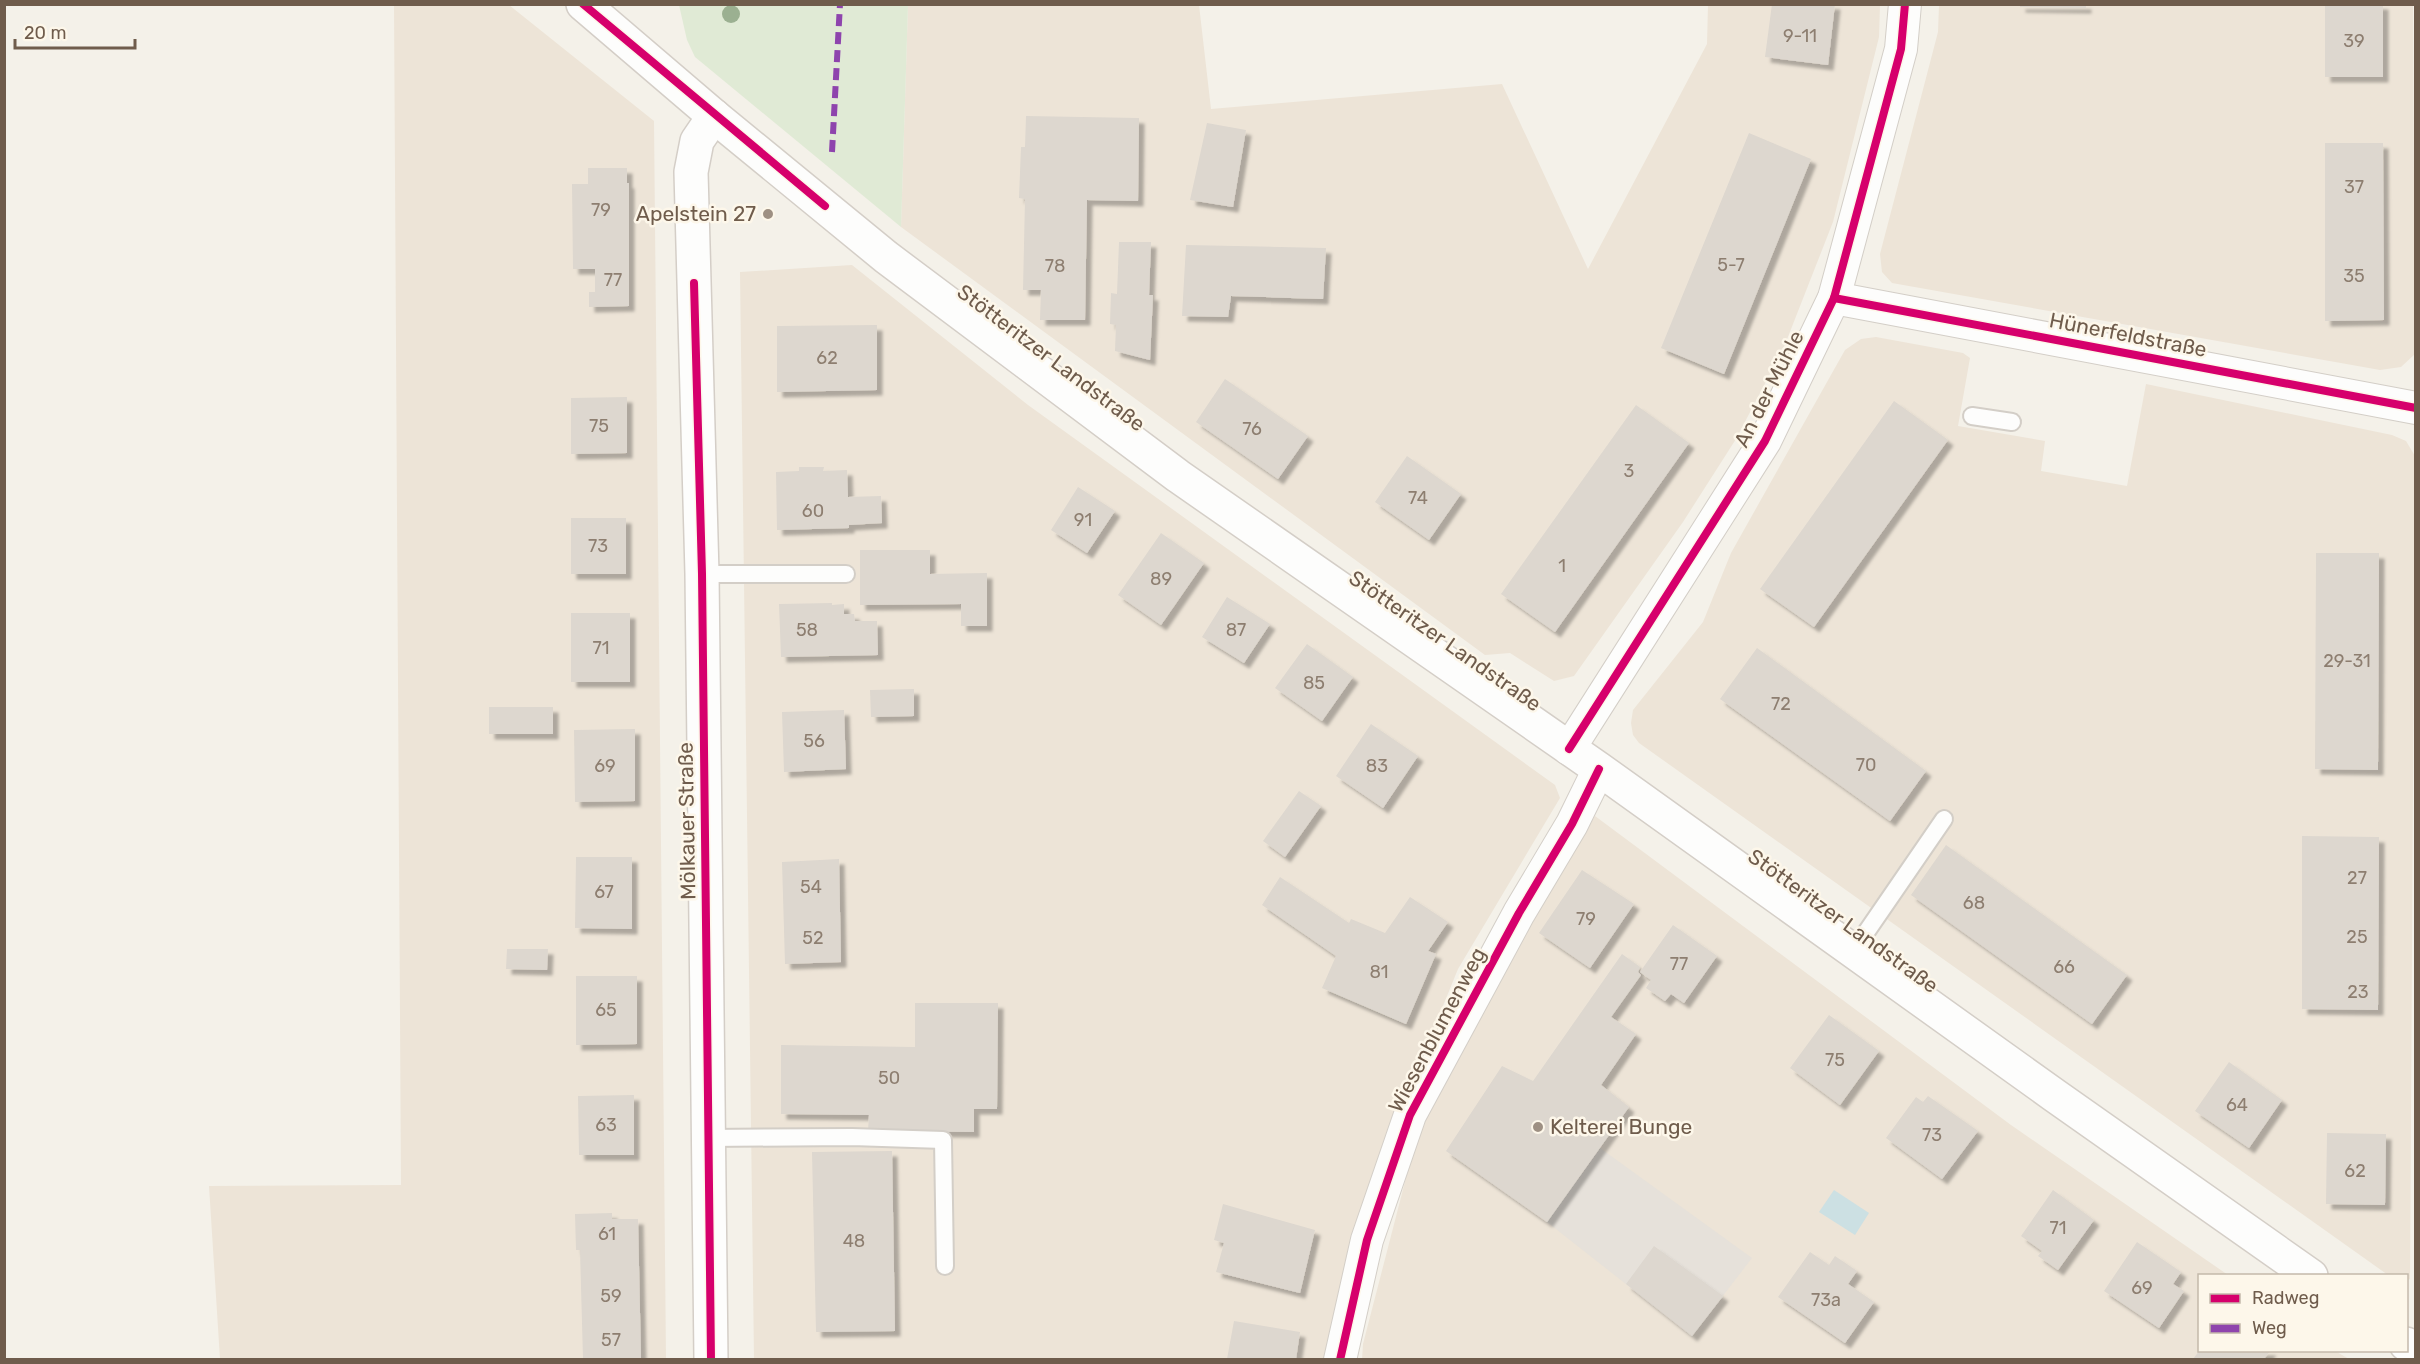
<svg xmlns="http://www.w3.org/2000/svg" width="2420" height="1364" viewBox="0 0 2420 1364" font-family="Rubik,sans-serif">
<defs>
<filter id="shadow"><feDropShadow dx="5.5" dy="5.5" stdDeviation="1.5" flood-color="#0004"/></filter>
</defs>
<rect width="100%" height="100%" fill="#f4f1e9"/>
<g fill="#ede4d7">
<polygon points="394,5 509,5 654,121 666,1359 220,1359 209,1186 401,1185"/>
<polygon points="908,5 1199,5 1211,109 1502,84 1588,269 1707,44 1708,5 1880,5 1879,37 1833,222 1784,347 1736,439 1683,522 1574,676 1554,681 1510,653 1485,655 901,227"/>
<polygon points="1939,5 2413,5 2415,354 2401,367 2380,370 1892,283 1882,272 1880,254 1938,32"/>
<polygon points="852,265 1028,405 1555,785 1560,798 1458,969 1401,1109 1330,1359 754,1359 740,272"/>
<polygon points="1876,337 1963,353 1970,358 1958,426 2045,441 2041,471 2127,486 2146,384 2392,435 2406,441 2415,456 2410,1279 2407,1281 2406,1276 2388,1275 1639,743 1633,735 1631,723 1633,710 1703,622 1731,553 1845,350 1861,339"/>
<polygon points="1595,816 2011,1125 2228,1275 2200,1276 2200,1350 2335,1351 2349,1359 1362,1360 1363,1344 1421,1120 1533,921"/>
</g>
<polygon fill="#e6e1da" points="1600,1148 1752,1258 1692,1336 1547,1222"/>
<polygon fill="#e0ead5" points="679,5 908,5 901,227 695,57 687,40"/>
<polygon fill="#cce0e3" points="1834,1190 1869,1213 1855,1235 1819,1212"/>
<g fill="#ddd7cf" filter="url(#shadow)">
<polygon points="1772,4 1835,4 1828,65 1765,57"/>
<polygon points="2020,4 2086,4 2086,8 2020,7"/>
<rect x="2325" y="4" width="58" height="73"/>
<polygon points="1026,116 1139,118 1138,201 1087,200 1085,320 1040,320 1041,290 1023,290 1025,199 1019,198 1021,147 1025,147"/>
<polygon points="1207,123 1246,130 1233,207 1190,200"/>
<polygon points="1749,133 1811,159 1724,374 1661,348"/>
<polygon points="2325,143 2383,143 2384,320 2325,321"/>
<polygon points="588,168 627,168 627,183 629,183 629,306 589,307 589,292 595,292 595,269 573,269 572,184 588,184"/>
<polygon points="1119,242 1151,242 1149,295 1153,295 1150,360 1115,351 1116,325 1110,324 1111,293 1117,294"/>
<polygon points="1186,245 1326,248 1323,299 1231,296 1228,317 1182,316"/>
<polygon points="877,325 877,390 777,392 777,326"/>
<polygon points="1225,379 1308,436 1278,479 1196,422"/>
<polygon points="627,397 627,453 571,454 571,398"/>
<polygon points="1894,401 1948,440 1814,627 1760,589"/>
<polygon points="1636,405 1689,443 1555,632 1501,594"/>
<polygon points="1407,456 1461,494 1429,540 1375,502"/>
<polygon points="799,467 824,467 823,471 847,470 848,497 881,496 882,523 849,525 849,528 777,530 776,472 799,471"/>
<polygon points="1078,487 1115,511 1087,553 1051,530"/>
<rect x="571" y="518" width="55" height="56"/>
<polygon points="1161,533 1204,563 1161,625 1118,595"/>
<polygon points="860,550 930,550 930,574 987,573 987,626 961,626 961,604 860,605"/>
<polygon points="2316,553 2379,553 2378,770 2315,769"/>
<polygon points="1227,597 1270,624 1244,663 1202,637"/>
<polygon points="832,603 832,605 844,604 844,614 854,614 855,621 877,621 878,655 781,657 779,604"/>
<rect x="571" y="613" width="59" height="69"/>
<polygon points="1307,644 1353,677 1322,721 1275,688"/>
<polygon points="1757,648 1926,771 1890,821 1720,699"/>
<polygon points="914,689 914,716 871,717 870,690"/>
<rect x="489" y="707" width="64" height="27"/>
<polygon points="844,710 846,769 784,772 782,712"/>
<polygon points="1371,724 1418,756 1383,808 1336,776"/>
<polygon points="635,729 635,801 575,802 574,730"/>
<polygon points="1299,791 1321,806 1285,857 1263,841"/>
<polygon points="2302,836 2379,837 2378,1010 2302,1009"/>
<polygon points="1946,845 2127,975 2092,1024 1911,895"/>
<polygon points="576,857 632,857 632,929 575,928"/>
<polygon points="839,859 841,962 785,964 782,862"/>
<polygon points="1582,870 1634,904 1590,968 1539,933"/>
<polygon points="1280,877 1349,923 1351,919 1385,933 1410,897 1448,922 1428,951 1436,954 1406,1024 1322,988 1336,956 1262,905"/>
<polygon points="1673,925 1717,956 1684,1003 1671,994 1665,1001 1646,988 1651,980 1640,972"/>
<polygon points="507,949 548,949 547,970 506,969"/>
<polygon points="1622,954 1640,967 1638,972 1641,975 1611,1017 1636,1034 1601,1085 1629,1107 1547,1222 1446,1151 1502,1066 1533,1081"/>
<polygon points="576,976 637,976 637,1044 576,1045"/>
<polygon points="915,1003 998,1003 997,1109 974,1109 974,1132 868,1131 869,1115 781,1114 781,1045 915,1047"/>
<polygon points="1829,1015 1879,1051 1840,1105 1790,1068"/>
<polygon points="2229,1062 2282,1100 2249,1148 2195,1111"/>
<polygon points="634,1095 634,1155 579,1155 578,1096"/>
<polygon points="1928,1096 1978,1131 1942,1179 1886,1138 1916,1097 1923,1102"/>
<polygon points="2327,1133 2386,1134 2385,1205 2326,1204"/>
<polygon points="892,1151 895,1331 816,1332 812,1152"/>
<polygon points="2053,1190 2094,1220 2058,1270 2038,1256 2042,1251 2021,1236"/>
<polygon points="1223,1204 1315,1230 1300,1293 1216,1272 1224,1243 1214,1240"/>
<polygon points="612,1213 612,1219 638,1219 641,1359 583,1359 580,1250 576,1250 575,1214"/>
<polygon points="2137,1242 2181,1272 2173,1284 2184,1291 2159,1328 2104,1291"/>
<polygon points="1654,1246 1723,1296 1692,1336 1626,1284"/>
<polygon points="1810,1252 1829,1265 1835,1256 1857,1271 1848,1284 1874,1302 1845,1343 1778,1297"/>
<polygon points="1234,1321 1300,1332 1296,1359 1227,1359"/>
<polygon points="2200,1350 2271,1350 2264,1359 2193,1359"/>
</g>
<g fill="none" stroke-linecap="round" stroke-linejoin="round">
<g stroke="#d3cec7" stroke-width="20">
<g id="lane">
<polyline points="1972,416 2012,422"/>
<polyline points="702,574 846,574"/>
<polyline points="1854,950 1944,819"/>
<polyline points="708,1138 852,1137 943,1140 945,1266"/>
</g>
</g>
<g stroke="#d3cec7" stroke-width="34">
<g id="street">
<polyline points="1834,298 2416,408"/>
<polyline points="1569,749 1765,441 1834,298 1901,49 1905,4"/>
<polyline points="1340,1360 1367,1240 1410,1115 1519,913 1572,824 1599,769"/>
</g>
</g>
<g stroke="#d4cec7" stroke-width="36">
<g id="secondary">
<polyline points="583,4 714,116 886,257 1178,476 1599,769 2054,1095 2311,1276"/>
<polyline points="2406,1344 2416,1350"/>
<polyline points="711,1360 702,574 691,172 697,141 714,116"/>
</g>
</g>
<use href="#lane" stroke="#fdfdfc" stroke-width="16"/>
<use href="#street" stroke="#fdfdfc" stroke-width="32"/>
<use href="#secondary" stroke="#fdfdfc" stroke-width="33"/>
<polyline stroke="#8e44ad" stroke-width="6" stroke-dasharray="12 6" stroke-linecap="butt" points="832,152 840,4"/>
<g stroke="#fdf7ea" stroke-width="11">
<g id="cycleway">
<polyline points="583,4 825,206"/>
<polyline points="694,283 702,574 711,1360"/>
<polyline points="1834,298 2416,408"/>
<polyline points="1569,749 1765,441 1834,298 1901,49 1905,4"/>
<polyline points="1340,1360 1367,1240 1410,1115 1519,913 1572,824 1599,769"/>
</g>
</g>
<use href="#cycleway" stroke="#d6006c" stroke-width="8"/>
</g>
<circle fill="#9bb091" cx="731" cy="14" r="9"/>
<g fill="#9e9083" stroke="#fdf7ea" stroke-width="2">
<circle cx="768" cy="214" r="6"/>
<circle cx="1538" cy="1127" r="6"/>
</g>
<g text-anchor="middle" stroke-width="5" stroke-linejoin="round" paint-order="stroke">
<g font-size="18" fill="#8d7e70">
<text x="1800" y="42">9-11</text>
<text x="2354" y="47">39</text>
<text x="2354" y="193">37</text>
<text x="601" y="216">79</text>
<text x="1731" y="271">5-7</text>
<text x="1055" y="272">78</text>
<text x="2354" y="282">35</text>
<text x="613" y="286">77</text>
<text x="827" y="364">62</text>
<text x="599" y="432">75</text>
<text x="1252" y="435">76</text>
<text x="1629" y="477">3</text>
<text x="1418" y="504">74</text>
<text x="813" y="517">60</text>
<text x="1083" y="526">91</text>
<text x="598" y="552">73</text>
<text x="1562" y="572">1</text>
<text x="1161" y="585">89</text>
<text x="807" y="636">58</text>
<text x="1236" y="636">87</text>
<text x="601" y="654">71</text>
<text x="2347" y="667">29-31</text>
<text x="1314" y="689">85</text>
<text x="1781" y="710">72</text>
<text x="814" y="747">56</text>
<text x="1866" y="771">70</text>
<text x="605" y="772">69</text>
<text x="1377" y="772">83</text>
<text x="2357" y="884">27</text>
<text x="811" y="893">54</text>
<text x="604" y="898">67</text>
<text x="1974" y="909">68</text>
<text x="1586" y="925">79</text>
<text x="2357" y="943">25</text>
<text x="813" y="944">52</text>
<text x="1679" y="970">77</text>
<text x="2064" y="973">66</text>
<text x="1379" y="978">81</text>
<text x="2358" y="998">23</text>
<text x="606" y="1016">65</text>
<text x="1835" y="1066">75</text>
<text x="889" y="1084">50</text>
<text x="2237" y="1111">64</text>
<text x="606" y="1131">63</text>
<text x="1932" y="1141">73</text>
<text x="2355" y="1177">62</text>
<text x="2058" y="1234">71</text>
<text x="607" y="1240">61</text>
<text x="854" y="1247">48</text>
<text x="2142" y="1294">69</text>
<text x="611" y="1302">59</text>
<text x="1826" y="1306">73a</text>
<text x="611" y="1346">57</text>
</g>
<g font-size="21" fill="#6f5c4c" stroke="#fdf7ea" text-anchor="end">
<text x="756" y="221">Apelstein 27</text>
<text x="1550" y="1134" text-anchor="start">Kelterei Bunge</text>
</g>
<g font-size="21" fill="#6f5c4c" stroke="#fdf7ea">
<text transform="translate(2128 335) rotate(11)" y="7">Hünerfeldstraße</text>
<text transform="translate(1051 358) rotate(37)" y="7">Stötteritzer Landstraße</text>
<text transform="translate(1769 389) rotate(-63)" y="7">An der Mühle</text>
<text transform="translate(1445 641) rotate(35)" y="7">Stötteritzer Landstraße</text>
<text transform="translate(687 821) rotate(-91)" y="7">Mölkauer Straße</text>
<text transform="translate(1843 921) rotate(36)" y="7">Stötteritzer Landstraße</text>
<text transform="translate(1437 1030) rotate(-62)" y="7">Wiesenblumenweg</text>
</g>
</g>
<rect width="2420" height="1364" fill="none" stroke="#6f5c4c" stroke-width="12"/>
<rect x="2198" y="1274" width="210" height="78" fill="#fdf7ea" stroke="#c4b9ab" stroke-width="1.5"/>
<rect x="2210" y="1294" width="30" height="9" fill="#d6006c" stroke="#c4b9ab" stroke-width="1.5"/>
<text x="2252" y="1304" font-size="18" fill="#6f5c4c">Radweg</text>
<rect x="2210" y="1324" width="30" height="9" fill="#8e44ad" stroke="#c4b9ab" stroke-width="1.5"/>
<text x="2252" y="1334" font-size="18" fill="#6f5c4c">Weg</text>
<path d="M15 39v9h120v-9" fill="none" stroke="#6f5c4c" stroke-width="3"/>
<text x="24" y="39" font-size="18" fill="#6f5c4c" stroke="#fdf7ea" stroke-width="4.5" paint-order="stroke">20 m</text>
</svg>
